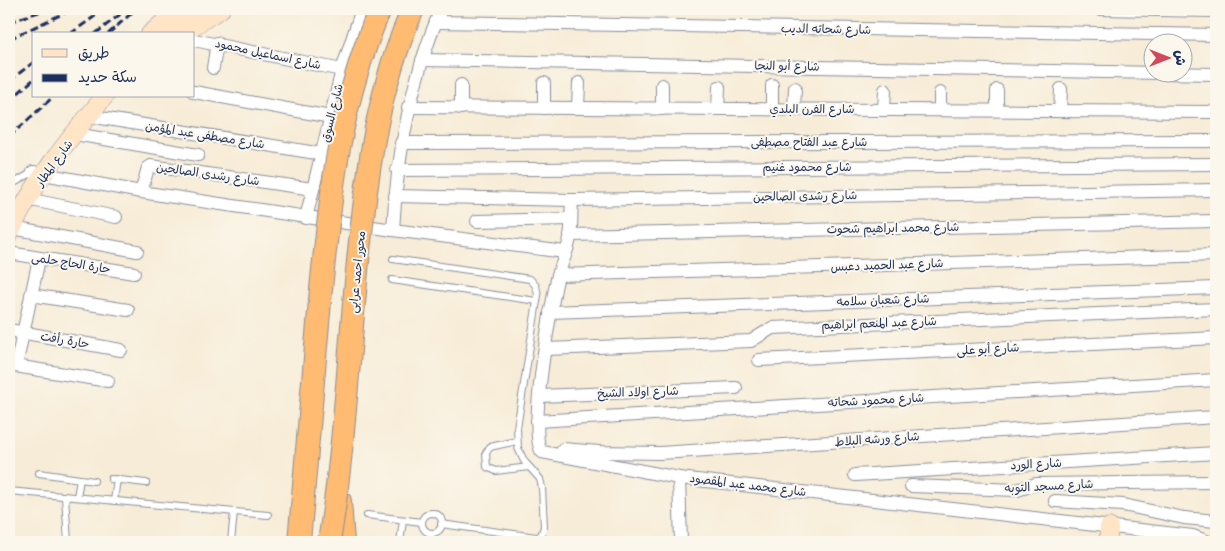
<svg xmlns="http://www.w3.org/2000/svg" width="1225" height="551" viewBox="0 0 1225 551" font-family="'Balsamiq Sans','Playpen Sans Arabic',sans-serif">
<rect width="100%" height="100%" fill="#fbf7ec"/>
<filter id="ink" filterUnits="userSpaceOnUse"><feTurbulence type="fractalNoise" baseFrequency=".02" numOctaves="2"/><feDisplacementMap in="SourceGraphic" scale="10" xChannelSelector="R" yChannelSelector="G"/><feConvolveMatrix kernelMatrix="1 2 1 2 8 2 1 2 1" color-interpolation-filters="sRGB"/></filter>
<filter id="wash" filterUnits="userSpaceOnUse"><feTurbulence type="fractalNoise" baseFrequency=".0096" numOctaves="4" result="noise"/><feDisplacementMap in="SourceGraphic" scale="20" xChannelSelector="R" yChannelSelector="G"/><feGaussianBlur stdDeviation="1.12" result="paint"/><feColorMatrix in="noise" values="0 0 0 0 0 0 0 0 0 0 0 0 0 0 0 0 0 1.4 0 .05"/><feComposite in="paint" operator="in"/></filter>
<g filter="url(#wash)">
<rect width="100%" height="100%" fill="#f7ecd7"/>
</g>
<g filter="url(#ink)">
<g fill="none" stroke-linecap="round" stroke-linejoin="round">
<g stroke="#898e9a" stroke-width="8">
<g id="lane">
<polyline points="9,186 33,172"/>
<polyline points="393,259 530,279 536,286 538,295 517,428 518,448 524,461 540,479 542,488 544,527 541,535 531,542"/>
<polyline points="392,280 537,301"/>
<polyline points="517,441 490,447 486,453 487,467 496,471 529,467"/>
<polyline points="39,473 94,481"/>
<polyline points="111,479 146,483"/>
<polyline points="9,491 268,515"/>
<polyline points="65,496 68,542"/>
<polyline points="77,497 80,479"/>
<polyline points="114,501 117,479"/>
<circle cx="432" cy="523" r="10"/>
<polyline points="367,515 422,522"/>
<polyline points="441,524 536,537"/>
<polyline points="231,542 234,512"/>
<polyline points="400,542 403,520"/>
<polyline points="430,542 431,533"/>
</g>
</g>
<g stroke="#898e9a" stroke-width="14">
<g id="street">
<polyline points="1099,9 1216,11"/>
<polyline points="436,22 1216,35"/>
<polyline points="194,40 342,70"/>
<polyline points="422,60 1216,74"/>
<polyline points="213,68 217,43"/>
<polyline points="461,85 461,108"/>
<polyline points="662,85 662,109"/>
<polyline points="772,85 772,109"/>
<polyline points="194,92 331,117"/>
<polyline points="940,93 940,110"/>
<polyline points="408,107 1216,112"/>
<polyline points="544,108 544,83"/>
<polyline points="578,108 579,83"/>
<polyline points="718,109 719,87"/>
<polyline points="794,109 795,88"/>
<polyline points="884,110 885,90"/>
<polyline points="997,110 997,90"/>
<polyline points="1060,111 1061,89"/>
<polyline points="89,116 322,154"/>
<polyline points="75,134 198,155"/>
<polyline points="401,143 1216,141"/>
<polyline points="397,170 1216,164"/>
<polyline points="33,172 141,192 148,168 151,166 313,189"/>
<polyline points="141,192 393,230 565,252"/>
<polyline points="395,196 572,200 1216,190"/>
<polyline points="27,199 116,217"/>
<path d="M572,200C571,212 572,226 570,238C568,250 562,263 558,275C552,300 527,436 542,452L679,478L1193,536L1209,542"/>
<polyline points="306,218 342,70 362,9"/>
<polyline points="477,221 571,219"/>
<polyline points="12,228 137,251"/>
<path d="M393,230C397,153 411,80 441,9"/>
<polyline points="570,235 1216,221"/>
<polyline points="9,253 134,273"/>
<polyline points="558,275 1216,255"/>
<polyline points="31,295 128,310"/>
<polyline points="550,312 1216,288"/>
<polyline points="9,330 121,350"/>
<polyline points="546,349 751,341 772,328 1216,309"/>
<polyline points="759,360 1216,338"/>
<polyline points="9,365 108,381"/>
<polyline points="16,366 39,259"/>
<polyline points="539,396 736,388"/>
<polyline points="537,421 1216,380"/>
<polyline points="563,449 599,452 660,453 1216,417"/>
<polyline points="855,475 1216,453"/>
<polyline points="679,478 681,542"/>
<polyline points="911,486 1017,490 1036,484 1216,482"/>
<polyline points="1055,501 1123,505 1184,518 1216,521"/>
</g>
</g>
<g stroke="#898e9a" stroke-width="19">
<g id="secondary">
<polyline points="172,29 197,9"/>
<polyline points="150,34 179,9"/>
<polyline points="170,34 192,27 221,9"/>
<path d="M9,235C32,183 69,139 105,96"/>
<polyline points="1108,542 1109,527"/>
</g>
</g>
<g stroke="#898e9a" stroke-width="24">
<polyline id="highway" points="340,501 343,542"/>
</g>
<use href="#lane" stroke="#fff" stroke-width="6"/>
<use href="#street" stroke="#fff" stroke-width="12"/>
<use href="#secondary" stroke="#ffe4c6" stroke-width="18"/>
<use href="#highway" stroke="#febb71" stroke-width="22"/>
<g stroke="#1b2f5e" stroke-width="3" stroke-dasharray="8 4" stroke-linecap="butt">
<polyline points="9,22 48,9"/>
<polyline points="70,34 105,9"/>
<polyline points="95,34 127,9"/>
<polyline points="108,34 136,9"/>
<polyline points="9,39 73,9"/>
<polyline points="9,81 34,62"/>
<polyline points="9,101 34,79"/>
<polyline points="9,137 54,96"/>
</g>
<g stroke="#898e9a" stroke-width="24" stroke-linecap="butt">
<g id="highway-bridge">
<path d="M299,542C306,458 313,374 321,289C331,189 340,102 380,9"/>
<path d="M329,542C346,440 349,336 361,233C370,153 380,83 413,9"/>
</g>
</g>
<use href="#highway-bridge" stroke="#febb71" stroke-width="22"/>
</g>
</g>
<g text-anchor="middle" stroke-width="4" stroke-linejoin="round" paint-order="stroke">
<g font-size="12" fill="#1b2f5e" stroke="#fbf7ec">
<text transform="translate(826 29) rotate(1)" y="4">شارع شحاته الديب</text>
<text transform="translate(268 54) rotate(12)" y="4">شارع اسماعيل محمود</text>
<text transform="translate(787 66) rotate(1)" y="4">شارع أبو النجا</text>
<text x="812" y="113">شارع الفرن البلدي</text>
<text transform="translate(332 113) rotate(-76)" y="4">شارع السوق</text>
<text transform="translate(205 135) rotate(9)" y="4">شارع مصطفى عبد المؤمن</text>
<text x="809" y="146">شارع عبد الفتاح مصطفى</text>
<text transform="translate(54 163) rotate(-54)" y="4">شارع المطار</text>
<text x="807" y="171">شارع محمود غنيم</text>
<text transform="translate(208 174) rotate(8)" y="4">شارع رشدى الصالحين</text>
<text transform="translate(805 196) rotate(-1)" y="4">شارع رشدى الصالحين</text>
<text transform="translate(893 228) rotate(-1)" y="4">شارع محمد ابراهيم شحوت</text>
<text transform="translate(71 263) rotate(9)" y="4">حارة الحاج حلمى</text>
<text transform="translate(887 265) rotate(-2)" y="4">شارع عبد الحميد دعبس</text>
<text transform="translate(357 272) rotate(-84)" y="4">محور احمد عرابى</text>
<text transform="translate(883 300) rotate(-2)" y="4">شارع شعبان سلامه</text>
<text transform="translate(879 323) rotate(-2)" y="4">شارع عبد المنعم ابراهيم</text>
<text transform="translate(65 340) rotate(10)" y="4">حارة رأفت</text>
<text transform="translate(988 349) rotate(-3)" y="4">شارع أبو على</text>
<text transform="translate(638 392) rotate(-2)" y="4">شارع اولاد الشيخ</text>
<text transform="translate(876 400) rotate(-3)" y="4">شارع محمود شحاته</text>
<text transform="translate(877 439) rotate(-4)" y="4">شارع ورشه البلاط</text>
<text transform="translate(1036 464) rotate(-3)" y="4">شارع الورد</text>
<text transform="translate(748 485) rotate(7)" y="4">شارع محمد عبد المقصود</text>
<text transform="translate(1049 486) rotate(-3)" y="4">شارع مسجد التوبه</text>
</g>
</g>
<rect width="1225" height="551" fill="none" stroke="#fbf7ec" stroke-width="30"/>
<rect x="32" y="32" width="162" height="65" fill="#fbf7ec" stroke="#a1a7b3"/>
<rect x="42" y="49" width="25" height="8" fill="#ffe4c6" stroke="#a1a7b3"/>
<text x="78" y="58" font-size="15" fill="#1b2f5e">طريق</text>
<rect x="42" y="74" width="25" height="8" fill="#1b2f5e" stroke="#a1a7b3"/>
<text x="78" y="82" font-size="15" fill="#1b2f5e">سكة حديد</text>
<g transform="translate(1168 58) rotate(90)"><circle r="24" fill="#fbf7ec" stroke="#a1a7b3"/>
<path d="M0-4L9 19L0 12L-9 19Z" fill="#d1495b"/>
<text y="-8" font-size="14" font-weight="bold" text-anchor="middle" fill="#1b2f5e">ش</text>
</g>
</svg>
